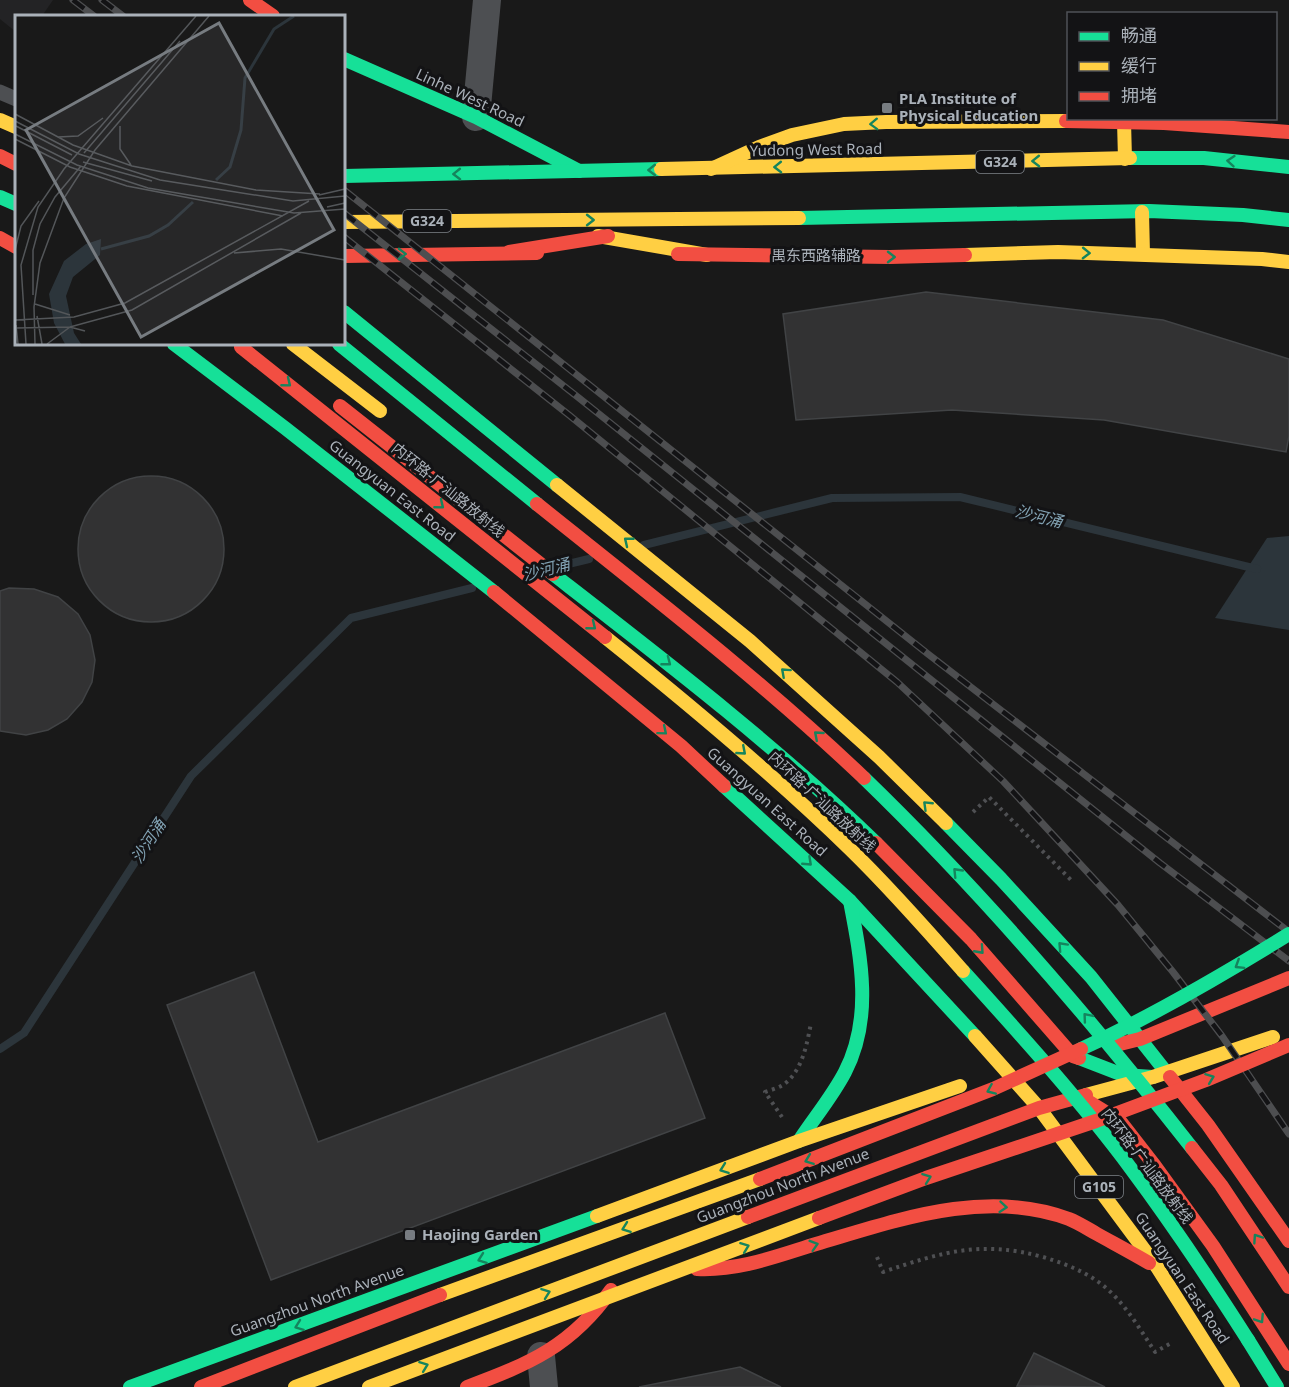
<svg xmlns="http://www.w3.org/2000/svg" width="1289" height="1387" viewBox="0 0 1289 1387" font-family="'Noto Sans','Noto Sans SC',sans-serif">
<rect width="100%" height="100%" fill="#191919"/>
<polygon fill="#232325" points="0,0 53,0 42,16 16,16 16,32 0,19"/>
<polygon fill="#2c353b" points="1289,536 1289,630 1215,618 1267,538"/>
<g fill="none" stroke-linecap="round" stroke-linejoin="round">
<g stroke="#2c353b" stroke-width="8">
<polyline points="644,545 832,498 960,497 1257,569"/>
<polyline points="560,566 589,559"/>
<polyline points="0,1049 24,1033 191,776 351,618 472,588"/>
</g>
</g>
<g fill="#323233" stroke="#414345" stroke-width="1.5">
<polygon points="926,292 1163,320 1289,359 1289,436 1286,452 1104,420 952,410 796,420 783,314"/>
<circle cx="151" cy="549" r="73"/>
<polygon points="9,588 34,589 58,597 78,614 90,635 95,660 92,682 82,702 67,719 48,730 26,735 0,731 0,591"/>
<polygon points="254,972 318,1142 665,1013 705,1118 271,1280 167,1005"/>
<polygon points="1034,1353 1105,1387 1017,1386"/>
<polygon points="740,1367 781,1387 639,1387"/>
</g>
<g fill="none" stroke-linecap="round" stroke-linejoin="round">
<g stroke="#4f5053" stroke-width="4" stroke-dasharray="3 4.5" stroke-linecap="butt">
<polyline points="973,812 989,797 1072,881"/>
<path d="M782,1117L765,1092C771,1090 778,1088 783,1085C802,1072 807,1044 811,1023"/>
<path d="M877,1257L883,1272C942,1252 981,1240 1043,1257C1066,1264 1087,1272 1105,1287C1126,1305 1140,1329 1155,1352L1173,1342"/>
</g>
<polyline stroke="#4d4f52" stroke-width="15" points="0,92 16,99"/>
<g stroke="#4d4f52" stroke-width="28">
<polyline points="476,117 487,0"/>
<polyline points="541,1356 544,1387"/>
</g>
<g stroke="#16e098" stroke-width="14">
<polyline points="344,59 476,117 579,171"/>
<polyline points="1130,158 1204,158 1289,167"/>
<polyline points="344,176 661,169"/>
<polyline points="0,197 16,204"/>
<polyline points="799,218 1149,211 1243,215 1289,220"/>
<polyline points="344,312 557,485"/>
<polyline points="174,344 285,428 494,592"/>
<path d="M553,574C664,660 775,745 876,843"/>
<polyline points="724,786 850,901 975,1036"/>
<polyline points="946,823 1001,879 1091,977 1170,1077"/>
<polyline points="1079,1058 1123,1075 1153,1077"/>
<path d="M799,1141C814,1118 832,1097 845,1072C873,1018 861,958 850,901"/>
<polyline points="1248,1340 1277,1387"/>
<polyline points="130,1387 597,1216"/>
</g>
<g stroke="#ffcf43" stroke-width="14">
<polyline points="0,120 16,127"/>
<polyline points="1124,121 1125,159"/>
<polyline points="661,169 1130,158"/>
<polyline points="711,169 759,147 792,135 844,124 886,122 1066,121"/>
<polyline points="1142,212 1143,254"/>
<polyline points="344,222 799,218"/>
<polyline points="598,236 707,255"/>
<polyline points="965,255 1058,252 1262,259 1289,262"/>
<polyline points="293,344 380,411"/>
<polyline points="557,485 750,641 879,757 946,823"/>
<polyline points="975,1036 1039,1108 1157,1267 1233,1387"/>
<polyline points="1086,1095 1153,1077 1273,1037"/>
<polyline points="597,1216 799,1141 960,1086"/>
<polyline points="295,1387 748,1217"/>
</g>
<g stroke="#f24e42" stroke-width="14">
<polyline points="250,0 273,16"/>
<polyline points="1066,121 1164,123 1289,132"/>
<polyline points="0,156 16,164"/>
<polyline points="0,238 16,247"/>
<polyline points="509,252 608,236"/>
<polyline points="678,254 890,257 965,255"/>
<polyline points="344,256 537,253"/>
<polyline points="340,406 553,574"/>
<polyline points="494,592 681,746 724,786"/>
<polyline points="876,843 971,939 1073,1056 1079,1058"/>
<polyline points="1120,1044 1140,1039 1289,978"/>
<polyline points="1170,1077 1208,1125 1289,1241"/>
<polyline points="1089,1102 1120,1121 1155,1166 1213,1246 1289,1364"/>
<polyline points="748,1217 1039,1108 1086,1095"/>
<path d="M697,1269C739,1271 777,1256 816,1244C898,1220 985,1188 1069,1219C1079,1223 1088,1229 1097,1234C1115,1244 1132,1253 1149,1263"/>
<path d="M467,1387C529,1364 572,1346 611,1290"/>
</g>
<g stroke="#4d4e50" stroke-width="7">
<g id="rail">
<polyline points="73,0 94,16"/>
<polyline points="102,0 123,16"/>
<polyline points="344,190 928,654 1289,932"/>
<polyline points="344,213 579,398 1160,863 1289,961"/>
<polyline points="344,237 569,415 897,682 1003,781 1118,905 1173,972 1222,1036 1289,1134"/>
</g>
</g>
<use href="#rail" stroke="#131315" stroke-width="4.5" stroke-dasharray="14" stroke-linecap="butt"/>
<g stroke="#16e098" stroke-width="14">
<polyline points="339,344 537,504"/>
<path d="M864,778C983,893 1090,1018 1192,1148"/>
<path d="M963,971C1021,1035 1080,1100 1132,1170C1173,1225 1211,1282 1248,1340"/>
<path d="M1081,1049C1153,1016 1221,976 1289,934"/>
</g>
<g stroke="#ffcf43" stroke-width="14">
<path d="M605,637C690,705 773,774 851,850C890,888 927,930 963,971"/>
<polyline points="440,1295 760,1179"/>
<polyline points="369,1387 819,1218"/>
</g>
<g stroke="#f24e42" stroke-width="14">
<polyline points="241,347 605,637"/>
<path d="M537,504C648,593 761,680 864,778"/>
<polyline points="1192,1148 1221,1185 1289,1287"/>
<polyline points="760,1179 993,1089 1081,1049"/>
<polyline points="819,1218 926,1178 1096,1121 1206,1080 1289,1045"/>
<polyline points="201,1387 440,1295"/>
</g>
</g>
<defs><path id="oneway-chevron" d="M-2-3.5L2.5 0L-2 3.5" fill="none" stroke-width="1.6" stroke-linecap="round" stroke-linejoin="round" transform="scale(1.5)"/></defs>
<g stroke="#15845d">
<use href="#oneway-chevron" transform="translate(874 124) rotate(178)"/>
<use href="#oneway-chevron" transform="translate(1036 161) rotate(179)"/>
<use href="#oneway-chevron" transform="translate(1231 161) rotate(-175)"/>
<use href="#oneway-chevron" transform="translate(778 167) rotate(179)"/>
<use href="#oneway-chevron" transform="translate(652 170) rotate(179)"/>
<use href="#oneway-chevron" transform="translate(457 174) rotate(179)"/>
<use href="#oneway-chevron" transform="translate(590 220)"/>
<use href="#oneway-chevron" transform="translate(1086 253) rotate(1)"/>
<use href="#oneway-chevron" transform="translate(402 254) rotate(-1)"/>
<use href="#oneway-chevron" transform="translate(891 257)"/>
<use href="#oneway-chevron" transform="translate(287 383) rotate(39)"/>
<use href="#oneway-chevron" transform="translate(440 505) rotate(39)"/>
<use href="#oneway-chevron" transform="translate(628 541) rotate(-141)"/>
<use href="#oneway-chevron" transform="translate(592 626) rotate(39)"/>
<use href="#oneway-chevron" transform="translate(667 662) rotate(38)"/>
<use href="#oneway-chevron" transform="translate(785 672) rotate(-138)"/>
<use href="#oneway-chevron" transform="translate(663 731) rotate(40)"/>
<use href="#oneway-chevron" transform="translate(818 735) rotate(-139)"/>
<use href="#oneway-chevron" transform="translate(742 751) rotate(41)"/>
<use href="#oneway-chevron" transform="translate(927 805) rotate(-136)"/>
<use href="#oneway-chevron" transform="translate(808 862) rotate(43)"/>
<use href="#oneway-chevron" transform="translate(957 872) rotate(-134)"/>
<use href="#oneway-chevron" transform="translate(1062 946) rotate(-133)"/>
<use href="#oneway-chevron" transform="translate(980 950) rotate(48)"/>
<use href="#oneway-chevron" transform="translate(1239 965) rotate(148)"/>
<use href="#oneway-chevron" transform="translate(1087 1017) rotate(-130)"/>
<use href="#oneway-chevron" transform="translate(1210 1078) rotate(-21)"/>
<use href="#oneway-chevron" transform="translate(991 1090) rotate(157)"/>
<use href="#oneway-chevron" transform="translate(809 1160) rotate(159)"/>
<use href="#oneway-chevron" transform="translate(724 1169) rotate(160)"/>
<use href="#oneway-chevron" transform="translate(927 1178) rotate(-20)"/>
<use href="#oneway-chevron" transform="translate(1003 1207) rotate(5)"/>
<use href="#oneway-chevron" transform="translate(626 1228) rotate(160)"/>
<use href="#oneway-chevron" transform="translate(1257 1238) rotate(-124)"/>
<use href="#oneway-chevron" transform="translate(814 1245) rotate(-17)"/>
<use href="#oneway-chevron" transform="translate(745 1247) rotate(-21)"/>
<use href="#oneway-chevron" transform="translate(482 1259) rotate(160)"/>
<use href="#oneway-chevron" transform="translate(546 1293) rotate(-20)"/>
<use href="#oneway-chevron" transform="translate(1260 1319) rotate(57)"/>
<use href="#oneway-chevron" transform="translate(299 1326) rotate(160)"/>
<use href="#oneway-chevron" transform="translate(424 1366) rotate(-21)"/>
</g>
<g fill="#777c81" stroke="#131315" stroke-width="2">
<rect x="881" y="102" width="12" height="12" rx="3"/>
<rect x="404" y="1229" width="12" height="12" rx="3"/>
</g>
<g text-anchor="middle" stroke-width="6" stroke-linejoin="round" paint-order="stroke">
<g fill="#131315" stroke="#7d8288" stroke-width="1.5">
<rect x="976" y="151" width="48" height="22" rx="4.5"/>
<rect x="403" y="210" width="48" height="22" rx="4.5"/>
<rect x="1075" y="1176" width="48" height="22" rx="4.5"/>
</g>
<g font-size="14" font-weight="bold" fill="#aab1b9">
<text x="1000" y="167">G324</text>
<text x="427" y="226">G324</text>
<text x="1099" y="1192">G105</text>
</g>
<g font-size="15" fill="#aab1b9" stroke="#131315">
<text transform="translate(470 98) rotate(25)" y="5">Linhe West Road</text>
<text transform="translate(816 150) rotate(-1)" y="5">Yudong West Road</text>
<text x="816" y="261">禺东西路辅路</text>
<text transform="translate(448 490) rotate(39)" y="5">内环路-广汕路放射线</text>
<text transform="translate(392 491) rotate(38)" y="5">Guangyuan East Road</text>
<text transform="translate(767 802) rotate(42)" y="5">Guangyuan East Road</text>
<text transform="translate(822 802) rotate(43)" y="5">内环路-广汕路放射线</text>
<text transform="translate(1147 1166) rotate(53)" y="5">内环路-广汕路放射线</text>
<text transform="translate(783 1186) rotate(-21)" y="5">Guangzhou North Avenue</text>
<text transform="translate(1182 1278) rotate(56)" y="5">Guangyuan East Road</text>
<text transform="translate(317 1301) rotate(-20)" y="5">Guangzhou North Avenue</text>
</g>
<g font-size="15" font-weight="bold" fill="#aab1b9" stroke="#131315" text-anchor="start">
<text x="899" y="104">PLA Institute of<tspan x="899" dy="17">Physical Education</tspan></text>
<text x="422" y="1240">Haojing Garden</text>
</g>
<g font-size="16" font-style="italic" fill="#82a2b3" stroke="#131315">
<text transform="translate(1039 516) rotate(14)" y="6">沙河涌</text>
<text transform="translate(546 569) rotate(-14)" y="6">沙河涌</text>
<text transform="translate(148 841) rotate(-57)" y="6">沙河涌</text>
</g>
</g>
<g transform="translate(15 15)">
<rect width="330" height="330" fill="#191919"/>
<path d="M86,224L85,240L58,262L51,281L59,318L66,329H50L39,308L34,279L49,246L71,229Z" fill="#2c353b"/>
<path fill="none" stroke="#2c353b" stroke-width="3" d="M201,165L215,152L226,115L230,63L259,14L279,1M86,234L134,221L153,210L178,187"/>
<path fill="none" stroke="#535659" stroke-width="1.5" d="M0,99L58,130L117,151L241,175L305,179M0,106L64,139L145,165L278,186L330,181M1,111L57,140M105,111V134L116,150M0,119L62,150L133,173L279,198L330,194M43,122L63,121L88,103M0,124L55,152L112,171L268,201M69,138L165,26M68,147L137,166M304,180L330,174M312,192L330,188M0,235L6,211L24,186M219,238L266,234L330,245M18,280V235L25,209L40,182L66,151M20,289L55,300M22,301L27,329M0,305L59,302L110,288L294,186M1,310L3,329M1,313L55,312L117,295L286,198M11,329L6,250L23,192L49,154L181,1M20,329L19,292L25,248L49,183L80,135L194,1M32,329L55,312L70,316"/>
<path fill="#777c81" fill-opacity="0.15" stroke="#777c81" stroke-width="3" d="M204,8L319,215L126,322L11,115Z"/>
<rect width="330" height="330" fill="none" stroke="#aab1b9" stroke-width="3"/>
</g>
<rect x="1067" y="12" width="210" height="108" fill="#131315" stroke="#4f5257" stroke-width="1.5"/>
<rect x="1079" y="32" width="30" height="9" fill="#16e098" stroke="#4f5257" stroke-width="1.5"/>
<text x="1121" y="42" font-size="18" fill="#aab1b9">畅通</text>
<rect x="1079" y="62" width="30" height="9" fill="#ffcf43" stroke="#4f5257" stroke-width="1.5"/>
<text x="1121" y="72" font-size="18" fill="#aab1b9">缓行</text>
<rect x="1079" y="92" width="30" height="9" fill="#f24e42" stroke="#4f5257" stroke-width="1.5"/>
<text x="1121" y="102" font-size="18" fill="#aab1b9">拥堵</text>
</svg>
